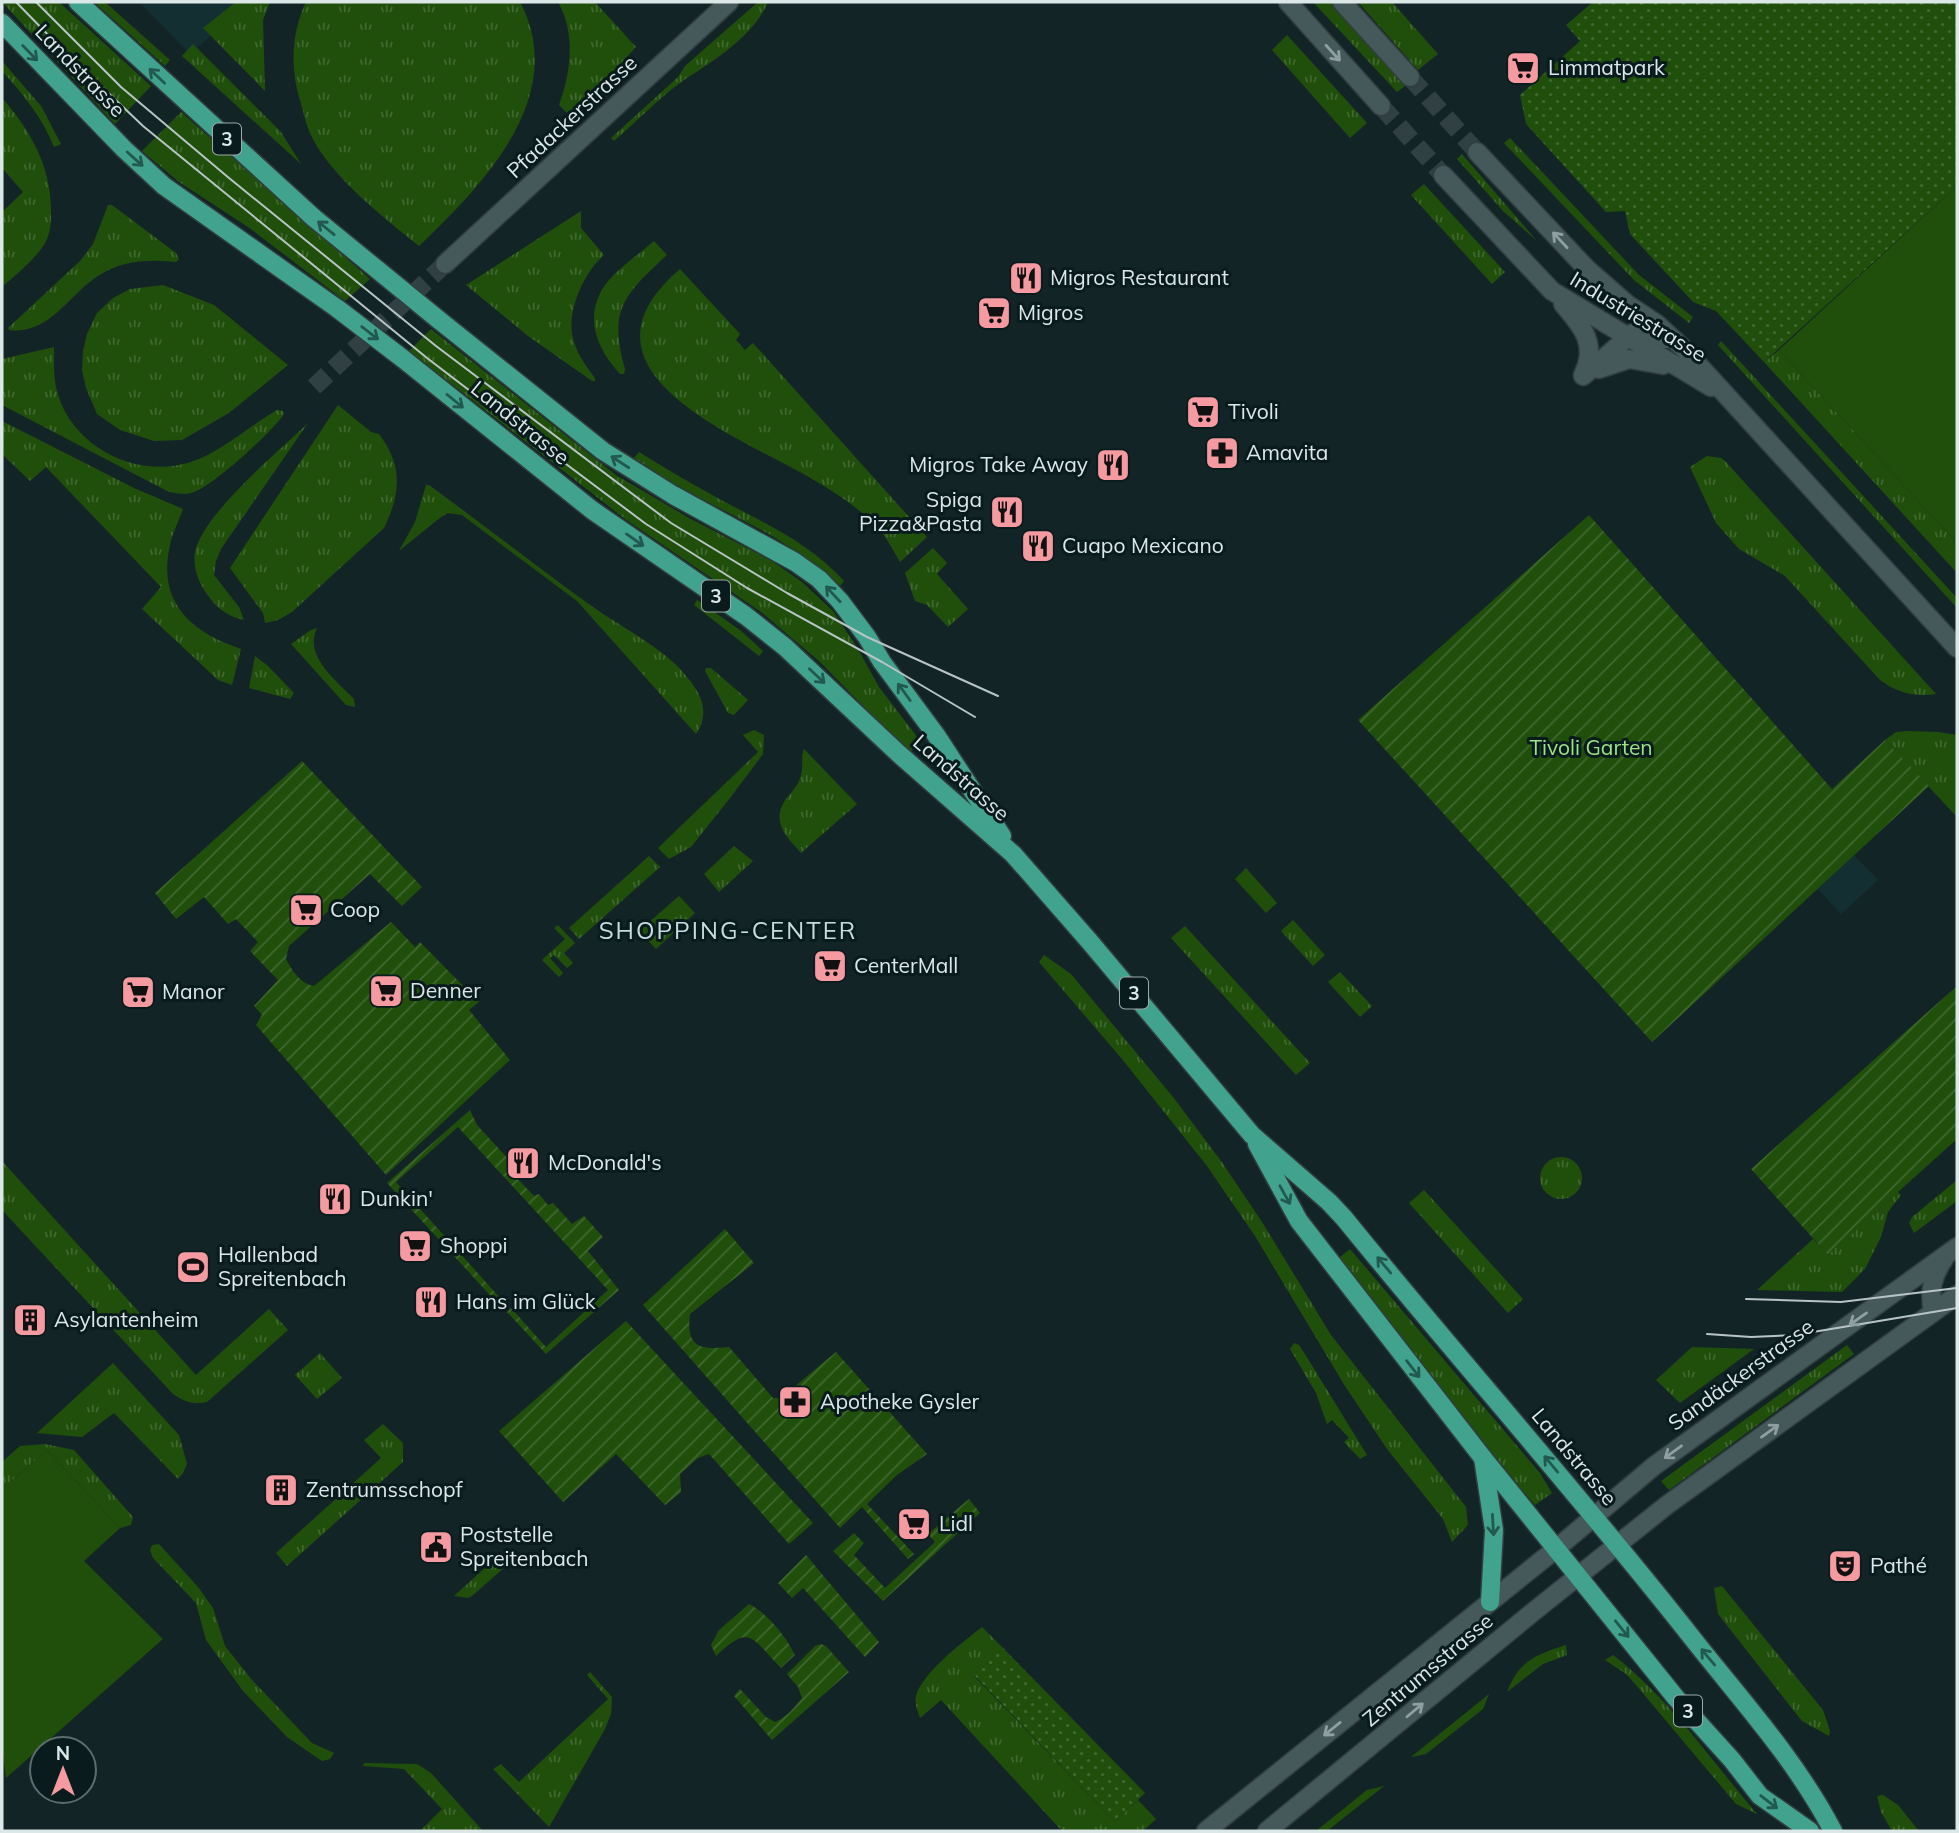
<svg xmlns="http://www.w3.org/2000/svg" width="1959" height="1833" viewBox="0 0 1959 1833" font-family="Mulish,sans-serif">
<defs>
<pattern id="grass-tufts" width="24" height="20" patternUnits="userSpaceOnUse" patternTransform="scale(1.75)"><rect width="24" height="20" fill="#204f0c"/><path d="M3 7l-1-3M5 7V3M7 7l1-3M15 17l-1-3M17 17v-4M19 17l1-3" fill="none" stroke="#40682f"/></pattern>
<pattern id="park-dots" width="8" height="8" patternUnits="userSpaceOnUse" patternTransform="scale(1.75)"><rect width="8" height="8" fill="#204f0c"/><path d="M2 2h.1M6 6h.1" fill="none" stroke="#40682f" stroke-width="1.8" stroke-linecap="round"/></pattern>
<pattern id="garden-furrows" width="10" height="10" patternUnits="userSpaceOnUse" patternTransform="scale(1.75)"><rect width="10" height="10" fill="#204f0c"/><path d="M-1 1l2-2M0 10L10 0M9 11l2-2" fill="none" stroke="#40682f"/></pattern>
</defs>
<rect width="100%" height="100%" fill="#132426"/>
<g fill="#142f32">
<polygon points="139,2 249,2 190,54"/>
<polygon points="1854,855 1878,880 1841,914 1818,889"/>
</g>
<g fill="url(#grass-tufts)">
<polygon points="2,2 59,2 151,86 115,124"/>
<polygon points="94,2 105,2 170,60 165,66"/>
<polygon points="236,2 270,2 263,20 265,91 203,28"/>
<path d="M306,2H520C570,96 482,186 419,246C384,218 328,174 310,133C305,122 303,109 299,97C290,66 292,31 306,2Z"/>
<path d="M558,2H595L636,47L571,117L559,105C571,72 576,34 558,2Z"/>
<path d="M758,2H768C752,39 712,61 680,83C657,100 636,122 614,141L611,138L678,77L685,66Z"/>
<polygon points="1313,2 1332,2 1405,86 1397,92"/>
<polygon points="1358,2 1392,2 1438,54 1418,70"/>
<polygon points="1287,35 1367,123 1350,138 1272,50"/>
<polygon points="193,44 281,132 301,164 182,56"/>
<path d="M2,61L41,106L61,144L54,147C42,117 23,94 2,71Z"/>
<path d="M2,98C31,131 52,168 51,214C51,225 50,235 44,245C33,261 16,275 2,287V212L23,192L2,168Z"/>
<polygon points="181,112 370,279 345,301 248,227 179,182 142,151"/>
<polygon points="1510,138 1639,275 1693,317 1689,323 1634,280 1504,143"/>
<polygon points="1462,154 1537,241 1503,211 1457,159"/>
<polygon points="1424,184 1505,272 1492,284 1411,195"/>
<path d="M108,205H112L176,253L179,259L176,262C149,259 122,260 98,276C69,294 50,335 9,330L8,328L80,261L93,244Z"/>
<path d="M581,211V228L604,255C585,271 568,308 572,334C575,351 585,365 595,378V381H592L528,336L466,285Z"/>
<path d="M654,241L667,255C624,295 608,309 625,369L624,374H620C597,349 583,317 605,285C618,268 638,255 654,241Z"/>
<path d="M680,269L740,334L736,340L745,350L753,343L927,537L900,562C894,552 888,540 880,530C862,510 835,492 812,479C739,436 561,371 680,269Z"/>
<polygon points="163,285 214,305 288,365 229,413 182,440 154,441 120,430 97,414 86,388 82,370 83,351 87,334 97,313 113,298 130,289"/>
<polygon points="431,329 616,475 689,518 772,561 802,582 833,611 858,649 879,687 921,742 909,753 820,662 761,612 625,519 409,351"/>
<polygon points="1721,341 1957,598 1957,608 1718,345"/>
<path d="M54,347C54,363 53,379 58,395C76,452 145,482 199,459C227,447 251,425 277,410L283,411L284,414C273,431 210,489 191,493C183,495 176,493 169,492L2,405V359Z"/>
<polygon points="1779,350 1957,543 1957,573 1764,362"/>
<path d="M338,405L371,432L379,434C403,466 401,493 384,528L292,612L278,620L265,623L263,613L230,568Z"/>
<path d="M2,421L134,488L183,509C179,521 172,533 170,545C157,602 190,632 241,649L232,685L218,680L142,609L161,587L46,467L30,481L2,454Z"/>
<path d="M308,423L221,549L216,561L214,575L239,607L244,620C225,616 213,605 203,588C197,578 193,565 195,552C203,514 278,452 308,423Z"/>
<path d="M639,452C666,469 694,485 723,501C767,524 810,544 844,581L840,586C796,543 742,521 689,492C670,482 652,469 634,458Z"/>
<path d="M1707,456L1721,458L1726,462L1936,694C1914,697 1898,693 1880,680L1785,576L1739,549L1716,523L1690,467Z"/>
<path d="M426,485H429C484,525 537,567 593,607C621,627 667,650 687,677C702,695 710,713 696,734L577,601L462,515L448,513L441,517L399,551L415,522Z"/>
<polygon points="933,548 947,563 937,574 968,609 948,627 927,605 915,601 905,573"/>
<polygon points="697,600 740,630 763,651 759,656 694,605"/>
<path d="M317,628C303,656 337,681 354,699L355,707L346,705L291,644L311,630Z"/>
<polygon points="255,656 268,666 294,693 290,699 249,688"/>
<polygon points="706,668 711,668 748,700 734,715 728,713 705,671"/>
<polygon points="754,730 764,735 763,754 730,798 691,847 669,859 658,848 758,752 743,735"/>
<polygon points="1907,731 1938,732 1957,735 1957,817 1885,740 1896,732"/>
<path d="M804,749L857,804L801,853C789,839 772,824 783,804C787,796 795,790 799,781C805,768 800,757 804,749Z"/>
<polygon points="734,846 753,861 719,892 704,874"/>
<polygon points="649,856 660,867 579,939 569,928"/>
<polygon points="1246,868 1277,903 1266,913 1235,879"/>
<polygon points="679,896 695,913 656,949 639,931"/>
<polygon points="1293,920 1325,955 1313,966 1281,931"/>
<polygon points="558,925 575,943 564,953 573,963 567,968 554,955 550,958 563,973 559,977 542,960 565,939 554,928"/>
<polygon points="1185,926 1310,1063 1296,1075 1171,938"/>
<polygon points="1044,955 1071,974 1173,1097 1221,1161 1262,1222 1331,1335 1466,1507 1468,1525 1452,1542 1443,1519 1387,1449 1345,1386 1255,1236 1207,1166 1122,1059 1039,962"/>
<polygon points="1340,972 1372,1006 1360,1017 1328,982"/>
<circle cx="1561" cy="1178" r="21"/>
<path d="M2,1161L196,1375L269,1309L288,1330L207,1402C193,1405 185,1402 173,1394L2,1210Z"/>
<polygon points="1957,1180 1957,1201 1914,1233 1909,1223 1912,1217"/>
<polygon points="1424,1190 1523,1299 1508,1313 1409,1203"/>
<polygon points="1898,1192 1901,1195 1888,1212 1881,1237 1865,1269 1842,1292 1757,1290 1813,1239 1828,1254"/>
<polygon points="1350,1249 1540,1473 1552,1493 1535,1505 1515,1482 1339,1258"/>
<polygon points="1294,1343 1299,1345 1308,1359 1367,1455 1360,1459 1344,1442 1349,1438 1332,1420 1327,1424 1316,1393 1290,1349"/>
<polygon points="1847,1345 1854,1354 1669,1490 1661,1481"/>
<polygon points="1692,1347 1754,1349 1680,1403 1656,1380"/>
<polygon points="320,1353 342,1378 317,1399 295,1375"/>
<polygon points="113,1363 179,1435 187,1464 183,1473 178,1479 114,1413 82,1437 37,1433"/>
<polygon points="383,1424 403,1443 403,1462 287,1566 276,1553 381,1458 364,1440"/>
<polygon points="45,1444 74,1450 133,1517 131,1525 120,1528 47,1450 2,1489 2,1462 20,1446"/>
<polygon points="159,1544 198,1587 213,1608 225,1646 252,1680 312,1743 334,1753 330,1759 322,1761 287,1737 243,1691 206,1640 196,1603 153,1558 150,1550 152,1545"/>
<polygon points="507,1548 515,1558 472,1596 468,1598 454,1596"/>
<polygon points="1722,1586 1823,1710 1830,1731 1829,1736 1802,1721 1718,1614 1714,1588"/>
<path d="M982,1627L1003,1648L974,1676L1115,1822L1138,1800L1156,1819L1143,1831H1062L941,1700L920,1718C918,1711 914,1704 916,1696C922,1673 963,1642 982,1627Z"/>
<path d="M1566,1645L1567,1655L1543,1664L1507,1692C1519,1661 1535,1655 1566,1645Z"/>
<path d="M1613,1655C1669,1698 1711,1760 1757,1814L1736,1804L1636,1685L1626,1674L1605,1660Z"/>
<polygon points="590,1672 612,1697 611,1714 605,1729 549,1827 493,1769 501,1764 519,1782 608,1699 587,1675"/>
<polygon points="1489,1694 1483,1709 1426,1754 1411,1757"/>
<polygon points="364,1763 417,1764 431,1773 483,1831 420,1831 442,1809 404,1769 363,1766"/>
<polygon points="1384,1786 1327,1831 1316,1831 1367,1790"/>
<polygon points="1883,1795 1898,1805 1919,1831 1892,1831 1881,1812 1877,1796"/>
</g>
<g fill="url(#park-dots)">
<polygon points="1593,2 1957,2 1957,186 1764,362 1716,311 1693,302 1630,234 1625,211 1606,212 1526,124 1520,95 1580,41 1566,25"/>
<polygon points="1003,1648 1145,1793 1115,1822 974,1675"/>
</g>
<g fill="url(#garden-furrows)">
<polygon points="1589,515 1832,789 1885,740 1929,786 1652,1042 1358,720"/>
<path d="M302,761L422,887L402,906L370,874L289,946L286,959C292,971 301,984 314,986L391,922L415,947L420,942L479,1002L469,1010L510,1060L386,1175L256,1025L262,1015L254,1006L278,980L250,951L258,942L236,919L228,924L204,897L176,919L155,893Z"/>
<polygon points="1957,986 1957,1139 1828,1255 1751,1169"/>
<polygon points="470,1110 477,1125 513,1164 515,1163 520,1168 516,1177 534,1196 539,1194 548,1205 553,1203 572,1224 584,1216 603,1237 588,1251 619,1290 546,1354 507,1312 511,1308 546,1347 608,1290 458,1127 396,1182 501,1299 498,1304 387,1183"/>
<path d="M725,1229L754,1263L690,1314C686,1347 699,1350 729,1347L773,1398H781L836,1352L927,1454L897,1475L867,1504L914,1554L908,1559L862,1507L840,1528L643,1305Z"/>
<polygon points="626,1321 813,1523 789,1544 709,1454 698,1458 680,1474 681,1492 665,1505 616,1454 563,1502 499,1431"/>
<polygon points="969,1499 980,1513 883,1601 833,1551 854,1533 864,1543 854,1555 885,1588 935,1542 928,1534"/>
<polygon points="806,1555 879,1642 865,1657 803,1588 792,1598 778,1583"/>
<path d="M749,1604C767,1613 786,1636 795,1655L781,1668C752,1639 751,1622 716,1656L711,1645L719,1630Z"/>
<path d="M821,1644L826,1646L849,1672L772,1740L734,1696L740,1689L766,1717L775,1722C787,1717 794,1708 802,1698L798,1687L787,1674L815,1646Z"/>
</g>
<g fill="#204f0c">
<polygon points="1957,186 1957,543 1779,350"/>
<polygon points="47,1450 120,1528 84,1561 163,1639 6,1778 2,1746 2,1489"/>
</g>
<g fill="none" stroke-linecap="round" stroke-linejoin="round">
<g stroke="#314143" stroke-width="18" stroke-dasharray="18 9" stroke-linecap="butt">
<polyline points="1410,77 1477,152"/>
<polyline points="1381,106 1443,175"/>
<polyline points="314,387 445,264"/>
</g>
<g stroke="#313d3f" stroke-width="21">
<g id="minor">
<polyline points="1288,2 1381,106"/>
<polyline points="1342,2 1410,77"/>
<polyline points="1477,152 1587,269 1627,304 1657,324 1684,349 1957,648"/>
<polyline points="1443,175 1552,291 1711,387"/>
<polyline points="445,264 729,2"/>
<path d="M1563,304C1583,327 1598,345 1583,375"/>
<polyline points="1599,369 1629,359 1663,365"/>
<polyline points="1583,376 1633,333 1648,330 1666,339"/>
<path d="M1933,1312C1929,1291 1932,1276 1944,1259"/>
<polyline points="1206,1831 1557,1548 1654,1466 1957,1247"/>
<polyline points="1267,1831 1533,1612 1667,1505 1957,1295"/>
</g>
</g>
<g stroke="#313d3f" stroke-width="21">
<g id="major">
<polyline points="78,2 314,218 379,271"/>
<polyline points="2,23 124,149 164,186 338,309"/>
<polyline points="439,320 603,451 673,495 795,562 819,579 840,601 867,637 882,662 936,735 1002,836"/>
<path d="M402,358L592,510L746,616L785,647L899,754L1013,854L1090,942L1252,1135L1329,1202L1344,1218C1459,1360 1580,1495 1693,1639C1742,1701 1796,1760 1833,1831"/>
<polyline points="1257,1144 1299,1221 1483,1458 1676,1698 1732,1760 1760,1796 1810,1831"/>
<polyline points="1483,1458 1494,1530 1490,1602"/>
</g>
</g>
<use href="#minor" stroke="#45585a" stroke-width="18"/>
<use href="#major" stroke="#41a38e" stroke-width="18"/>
<g stroke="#b8c4c6" stroke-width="2">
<polyline points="16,2 58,45 143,126 427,358 546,449 646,524 747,588 882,662 975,717"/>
<polyline points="36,2 121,87 229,178 436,346 671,523 787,593 867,637 998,696"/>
<polyline points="1746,1299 1841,1302 1957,1288"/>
<polyline points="1707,1334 1751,1337 1795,1335 1957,1308"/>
</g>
<g stroke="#313d3f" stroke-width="21" stroke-linecap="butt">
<g id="major-bridge">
<polyline points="379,271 439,320"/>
<polyline points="338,309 402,358"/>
</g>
</g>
<use href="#major-bridge" stroke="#41a38e" stroke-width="18"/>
</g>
<defs><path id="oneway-shaft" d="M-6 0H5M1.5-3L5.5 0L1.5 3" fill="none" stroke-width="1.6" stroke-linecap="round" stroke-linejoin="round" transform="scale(1.75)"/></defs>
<g stroke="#225850">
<use href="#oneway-shaft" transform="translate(30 53) rotate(46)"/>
<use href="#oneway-shaft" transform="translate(157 76) rotate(-137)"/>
<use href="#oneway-shaft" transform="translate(135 159) rotate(42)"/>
<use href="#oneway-shaft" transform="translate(326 228) rotate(-141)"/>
<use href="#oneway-shaft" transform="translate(370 333) rotate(38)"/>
<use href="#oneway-shaft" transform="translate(455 401) rotate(39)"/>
<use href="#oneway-shaft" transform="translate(620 462) rotate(-147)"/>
<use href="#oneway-shaft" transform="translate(635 540) rotate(35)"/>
<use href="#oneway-shaft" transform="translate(833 594) rotate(-133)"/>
<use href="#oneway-shaft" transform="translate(817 676) rotate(43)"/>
<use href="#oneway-shaft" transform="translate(904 692) rotate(-126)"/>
<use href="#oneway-shaft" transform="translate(1285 1195) rotate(61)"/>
<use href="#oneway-shaft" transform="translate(1384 1265) rotate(-130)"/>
<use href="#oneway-shaft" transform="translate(1413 1369) rotate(52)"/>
<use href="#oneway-shaft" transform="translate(1551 1464) rotate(-130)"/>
<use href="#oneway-shaft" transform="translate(1493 1525) rotate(87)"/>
<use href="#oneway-shaft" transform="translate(1622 1629) rotate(51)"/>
<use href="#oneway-shaft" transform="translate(1708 1657) rotate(-130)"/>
<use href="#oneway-shaft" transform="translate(1769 1802) rotate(38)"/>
</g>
<g stroke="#90a0a1">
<use href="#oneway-shaft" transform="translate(1333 53) rotate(48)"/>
<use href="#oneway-shaft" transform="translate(1560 240) rotate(-133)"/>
<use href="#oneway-shaft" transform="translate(1858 1319) rotate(145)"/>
<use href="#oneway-shaft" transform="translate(1770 1431) rotate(-36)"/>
<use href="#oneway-shaft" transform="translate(1673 1452) rotate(144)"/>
<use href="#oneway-shaft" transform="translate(1415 1710) rotate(-40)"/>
<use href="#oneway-shaft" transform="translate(1332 1729) rotate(141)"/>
</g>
<defs>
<g id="supermarket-square" transform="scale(1.75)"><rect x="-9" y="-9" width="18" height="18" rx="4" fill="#f49aa0" stroke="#091b1d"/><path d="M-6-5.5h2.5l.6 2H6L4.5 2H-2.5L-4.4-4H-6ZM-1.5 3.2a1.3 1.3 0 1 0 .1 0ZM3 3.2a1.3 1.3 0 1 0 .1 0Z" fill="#111"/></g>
<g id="restaurant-square" transform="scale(1.75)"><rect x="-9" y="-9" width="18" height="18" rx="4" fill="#f49aa0" stroke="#091b1d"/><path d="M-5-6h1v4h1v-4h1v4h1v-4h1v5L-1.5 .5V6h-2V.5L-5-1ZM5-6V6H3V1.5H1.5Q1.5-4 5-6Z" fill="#111"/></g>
<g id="pharmacy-square" transform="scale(1.75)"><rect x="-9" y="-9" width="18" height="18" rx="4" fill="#f49aa0" stroke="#091b1d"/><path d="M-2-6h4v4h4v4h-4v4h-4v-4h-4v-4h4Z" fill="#111"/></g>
<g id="stadium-square" transform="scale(1.75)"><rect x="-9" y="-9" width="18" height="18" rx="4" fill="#f49aa0" stroke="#091b1d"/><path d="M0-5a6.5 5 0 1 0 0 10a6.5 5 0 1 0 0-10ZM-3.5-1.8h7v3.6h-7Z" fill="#111"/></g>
<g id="building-square" transform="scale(1.75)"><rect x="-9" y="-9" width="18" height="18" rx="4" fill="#f49aa0" stroke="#091b1d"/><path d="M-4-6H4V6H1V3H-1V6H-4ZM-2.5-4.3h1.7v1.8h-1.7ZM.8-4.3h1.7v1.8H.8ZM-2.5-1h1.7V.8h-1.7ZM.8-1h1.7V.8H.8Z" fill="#111"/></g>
<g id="civic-square" transform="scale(1.75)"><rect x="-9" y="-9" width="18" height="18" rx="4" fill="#f49aa0" stroke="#091b1d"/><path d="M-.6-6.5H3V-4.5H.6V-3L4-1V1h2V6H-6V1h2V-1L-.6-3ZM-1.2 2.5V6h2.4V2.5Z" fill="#111"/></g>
<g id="theatre-square" transform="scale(1.75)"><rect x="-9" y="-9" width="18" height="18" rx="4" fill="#f49aa0" stroke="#091b1d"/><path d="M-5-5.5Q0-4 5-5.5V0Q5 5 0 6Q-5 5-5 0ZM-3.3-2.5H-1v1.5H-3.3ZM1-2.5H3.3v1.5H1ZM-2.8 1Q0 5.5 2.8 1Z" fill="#111"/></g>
</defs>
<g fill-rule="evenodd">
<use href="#supermarket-square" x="1523" y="68"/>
<use href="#restaurant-square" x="1026" y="278"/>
<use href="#supermarket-square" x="994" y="313"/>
<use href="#supermarket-square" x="1203" y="412"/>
<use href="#pharmacy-square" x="1222" y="453"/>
<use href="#restaurant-square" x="1113" y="465"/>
<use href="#restaurant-square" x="1007" y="512"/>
<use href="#restaurant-square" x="1038" y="546"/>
<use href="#supermarket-square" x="306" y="910"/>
<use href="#supermarket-square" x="830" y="966"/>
<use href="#supermarket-square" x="386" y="991"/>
<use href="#supermarket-square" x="138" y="992"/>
<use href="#restaurant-square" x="523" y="1163"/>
<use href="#restaurant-square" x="335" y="1199"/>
<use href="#supermarket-square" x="415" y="1246"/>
<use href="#stadium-square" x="193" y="1267"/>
<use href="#restaurant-square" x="431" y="1302"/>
<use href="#building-square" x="30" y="1320"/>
<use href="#pharmacy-square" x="795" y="1402"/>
<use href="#building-square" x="281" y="1490"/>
<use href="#supermarket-square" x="914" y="1524"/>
<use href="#civic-square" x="436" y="1547"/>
<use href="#theatre-square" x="1845" y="1566"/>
</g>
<g text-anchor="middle" stroke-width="6" stroke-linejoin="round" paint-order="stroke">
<g fill="#091b1d" stroke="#9daaab" stroke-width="2">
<rect x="213" y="123.5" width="28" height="31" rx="5"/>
<rect x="702" y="580.5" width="28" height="31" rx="5"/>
<rect x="1120" y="977.5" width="28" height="31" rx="5"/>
<rect x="1674" y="1695.5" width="28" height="31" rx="5"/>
</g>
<g font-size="19" font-weight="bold" fill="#dce7e8">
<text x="227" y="146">3</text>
<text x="716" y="603">3</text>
<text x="1134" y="1000">3</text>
<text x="1688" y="1718">3</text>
</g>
<g font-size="21" fill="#dce7e8" stroke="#091b1d" text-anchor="start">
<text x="1548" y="75">Limmatpark</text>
<text x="1050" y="285">Migros Restaurant</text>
<text x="1018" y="320">Migros</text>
<text x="1228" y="419">Tivoli</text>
<text x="1246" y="460">Amavita</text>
<text x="1088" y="472" text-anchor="end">Migros Take Away</text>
<text x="982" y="507" text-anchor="end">Spiga<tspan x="982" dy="24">Pizza&amp;Pasta</tspan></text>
<text x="1062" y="553">Cuapo Mexicano</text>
<text x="330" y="917">Coop</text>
<text x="854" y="973">CenterMall</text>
<text x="410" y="998">Denner</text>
<text x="162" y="999">Manor</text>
<text x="548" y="1170">McDonald's</text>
<text x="360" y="1206">Dunkin'</text>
<text x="440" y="1253">Shoppi</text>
<text x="218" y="1262">Hallenbad<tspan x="218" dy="24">Spreitenbach</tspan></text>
<text x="456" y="1309">Hans im Glück</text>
<text x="54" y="1327">Asylantenheim</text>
<text x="820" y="1409">Apotheke Gysler</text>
<text x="306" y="1497">Zentrumsschopf</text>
<text x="939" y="1531">Lidl</text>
<text x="460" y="1542">Poststelle<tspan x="460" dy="24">Spreitenbach</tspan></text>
<text x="1870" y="1573">Pathé</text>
</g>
<g font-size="21" fill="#dce7e8" stroke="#091b1d">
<text transform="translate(80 71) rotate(46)" y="7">Landstrasse</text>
<text transform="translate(572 117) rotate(-43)" y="7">Pfadackerstrasse</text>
<text transform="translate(1638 317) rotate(31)" y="7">Industriestrasse</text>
<text transform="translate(520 423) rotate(39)" y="7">Landstrasse</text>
<text transform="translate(961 778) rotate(41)" y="7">Landstrasse</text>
<text transform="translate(1741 1375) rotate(-36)" y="7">Sandäckerstrasse</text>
<text transform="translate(1574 1457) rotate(50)" y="7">Landstrasse</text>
<text transform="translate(1428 1670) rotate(-40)" y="7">Zentrumsstrasse</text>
</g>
<g font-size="21" fill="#9de486" stroke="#091b1d">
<text x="1591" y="755">Tivoli Garten</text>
</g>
<g font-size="24" letter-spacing="2" fill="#c6dcdf" stroke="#091b1d">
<text x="728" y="939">SHOPPING-CENTER</text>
</g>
</g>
<rect width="1959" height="1833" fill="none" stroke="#dce7e8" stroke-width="7"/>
<g transform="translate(63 1770)"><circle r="33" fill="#091b1d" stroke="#5d6d6e" stroke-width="2"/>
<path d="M0-5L12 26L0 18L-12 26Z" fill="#f49aa0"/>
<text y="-10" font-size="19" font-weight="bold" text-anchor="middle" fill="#dce7e8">N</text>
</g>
</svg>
